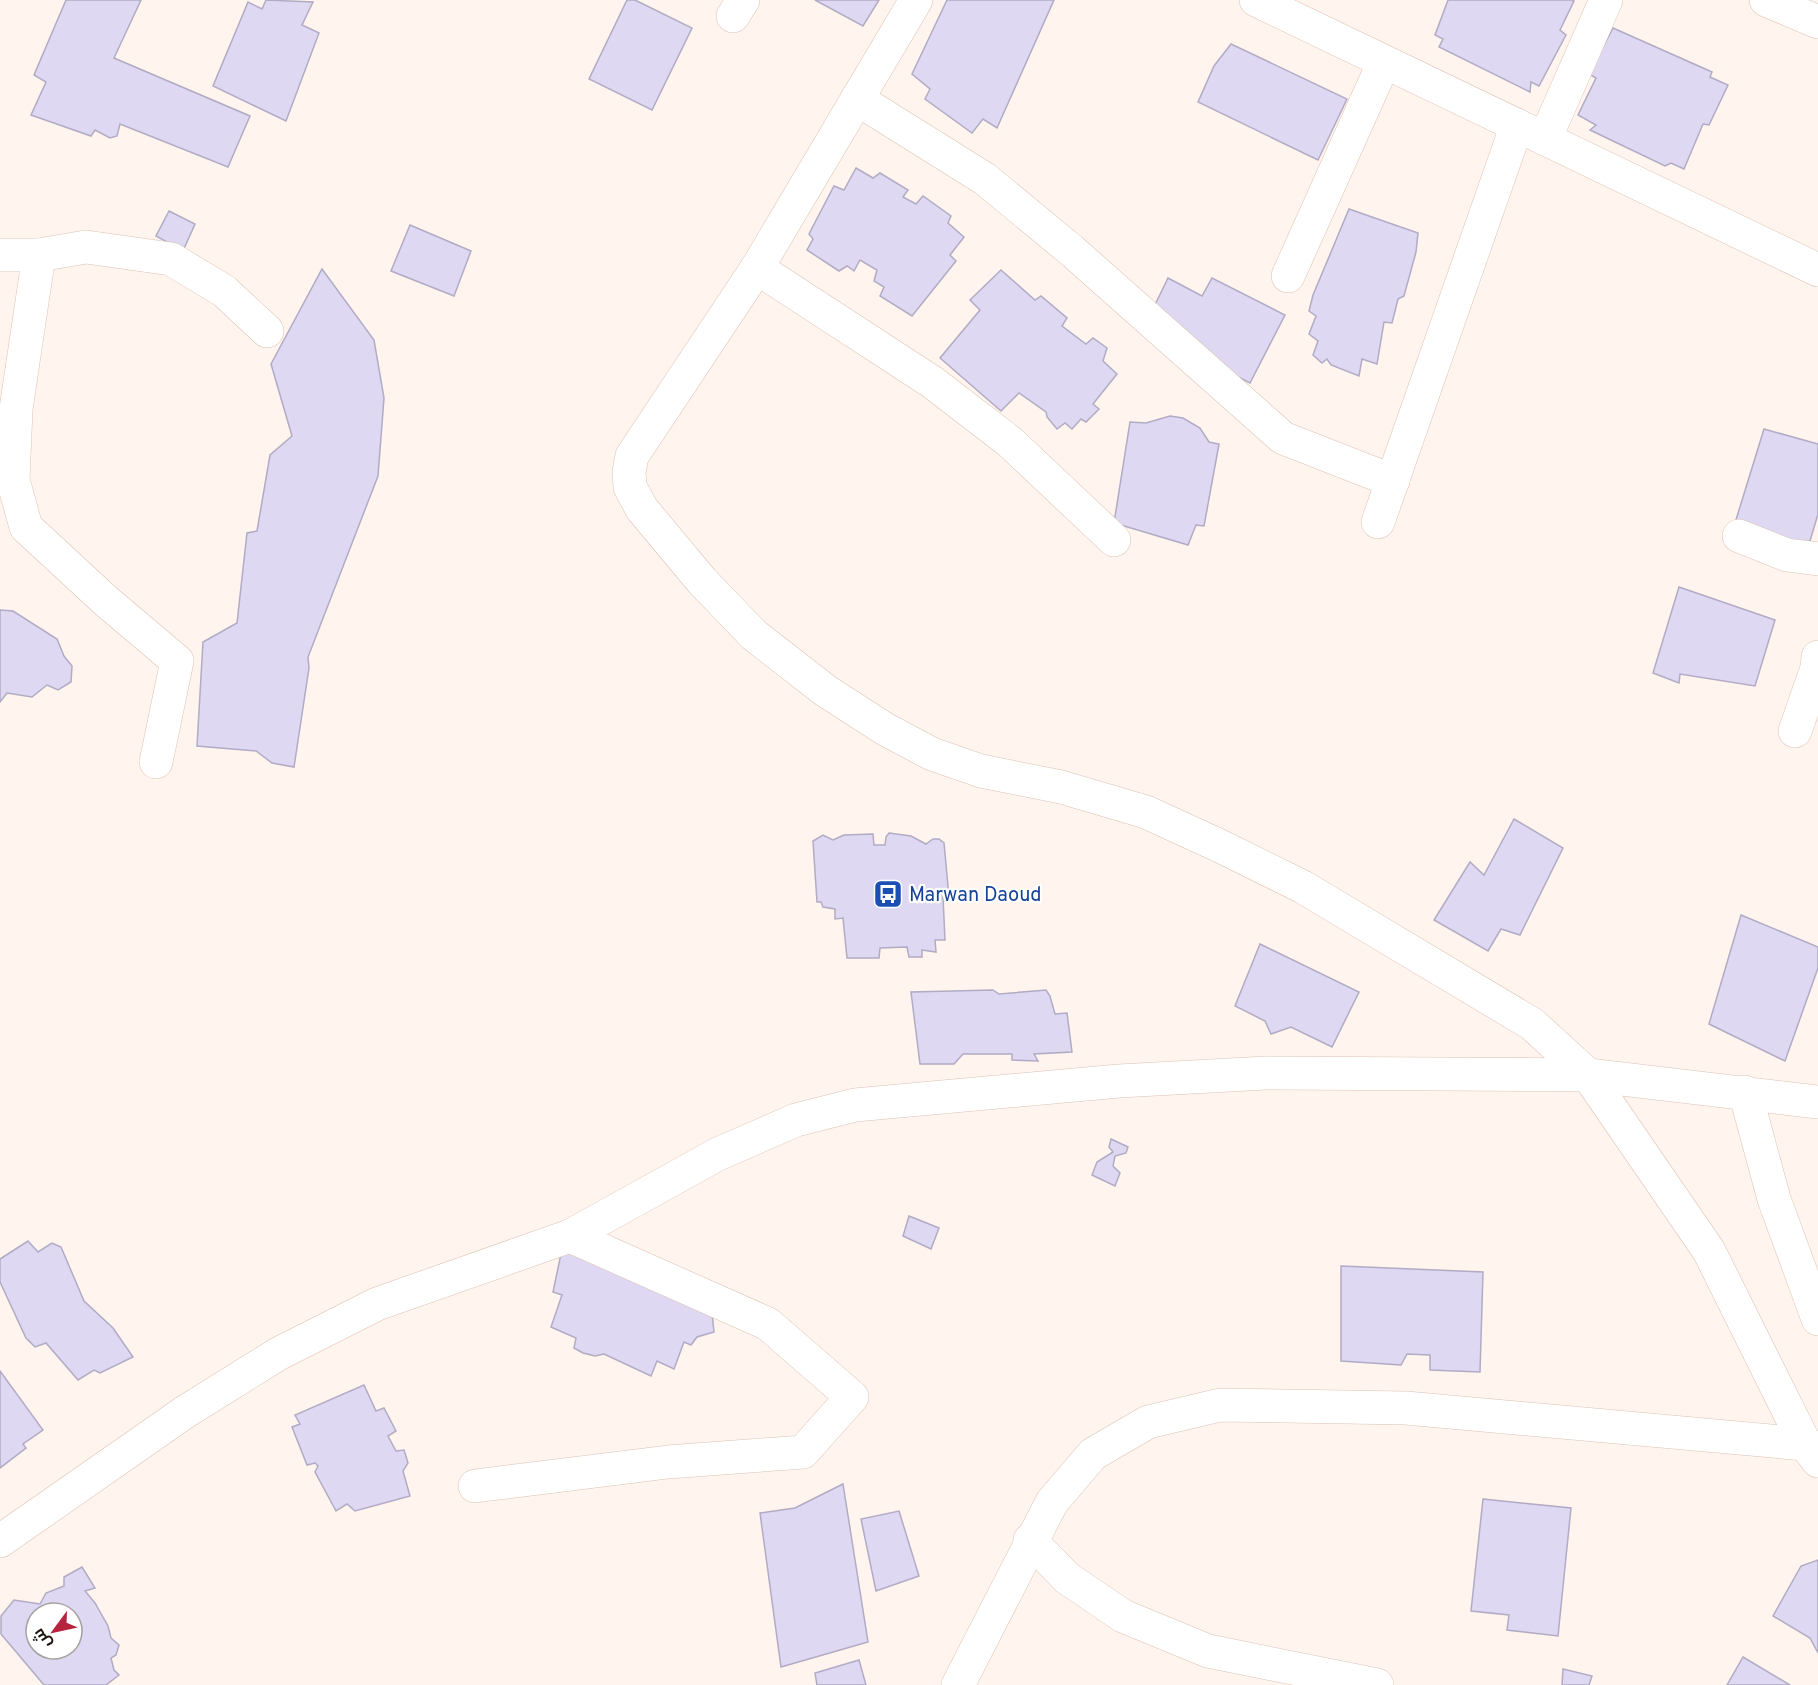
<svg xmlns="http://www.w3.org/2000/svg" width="1818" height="1685" viewBox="0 0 1818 1685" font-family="Overpass,Cairo,sans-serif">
<rect width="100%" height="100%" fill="#fff4ee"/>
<g fill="#ded8f2" stroke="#b1abc4" stroke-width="1.5" fill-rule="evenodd">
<polygon points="66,0 141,0 114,58 250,116 228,167 120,124 117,136 110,138 95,130 91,136 31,115 46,82 34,75"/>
<polygon points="266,0 313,2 302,25 319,33 286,121 213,86 248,2 262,9"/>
<polygon points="627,0 635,0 692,28 652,110 589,79"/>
<polygon points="815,0 879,0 863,26"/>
<polygon points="947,0 1054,0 997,128 983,119 972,133 925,99 930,89 912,74"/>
<polygon points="1448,0 1572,0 1574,1 1560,30 1566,35 1539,86 1531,82 1530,92 1439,47 1443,39 1435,35"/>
<polygon points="1613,28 1712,72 1710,77 1728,85 1709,125 1703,124 1684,169 1671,163 1665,166 1590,130 1596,125 1578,115 1596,78 1589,74"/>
<polygon points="1231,44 1347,99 1318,160 1198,102 1214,66"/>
<polygon points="856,168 873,178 880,173 908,190 903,197 916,204 923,196 951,216 948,223 964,237 950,255 956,261 912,316 880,296 884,287 874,281 877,270 860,260 854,271 847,266 839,271 807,250 813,239 809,234 834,186 844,190"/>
<polygon points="1349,209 1418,233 1416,252 1404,296 1398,299 1392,323 1384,322 1377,364 1362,359 1359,376 1331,365 1327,359 1322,363 1313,355 1318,341 1309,334 1316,316 1309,311 1313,295"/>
<polygon points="169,211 195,224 183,251 156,236"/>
<polygon points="410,225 471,251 454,296 391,271"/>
<polygon points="322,269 374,340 384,398 378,476 308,657 309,668 294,767 272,763 256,751 197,746 203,642 237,623 247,533 257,531 270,455 292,436 271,364"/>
<polygon points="1001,270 1035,300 1041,296 1067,318 1062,326 1086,344 1093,338 1107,348 1103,361 1117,374 1093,404 1099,409 1086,422 1081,419 1072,429 1065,423 1057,429 1047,417 1046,412 1019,393 1001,411 940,358 980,310 970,300"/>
<polygon points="1168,278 1202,296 1212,278 1285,315 1250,383 1182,348 1150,315"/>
<polygon points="1170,416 1183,418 1200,428 1209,442 1219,444 1204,526 1196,525 1188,545 1114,523 1130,422 1146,423"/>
<polygon points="1764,429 1818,444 1818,514 1810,541 1790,547 1735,523"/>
<polygon points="1679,587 1775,620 1755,686 1680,674 1679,683 1653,673"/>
<polygon points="0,610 13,611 57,639 64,656 72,666 71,682 58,690 47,685 32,697 7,693 0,702"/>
<polygon points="1514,819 1563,848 1520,935 1501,929 1488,951 1434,920 1470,862 1484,875"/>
<polygon points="889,833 911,836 926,844 933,839 939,839 944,843 949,897 943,897 945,940 935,940 936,952 922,950 922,957 909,957 907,947 880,948 879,958 847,958 843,918 835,919 835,909 823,907 821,902 817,902 813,841 823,835 833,840 844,835 873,834 874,845 885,845 886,837"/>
<polygon points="1741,915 1818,947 1818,968 1785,1061 1709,1024"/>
<polygon points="1260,944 1359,992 1332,1047 1291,1027 1271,1034 1265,1021 1235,1006"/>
<polygon points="993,990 999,994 1046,990 1050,996 1055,1014 1067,1013 1072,1052 1034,1054 1038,1061 1012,1060 1012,1054 963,1054 954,1064 920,1064 911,992"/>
<polygon points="1111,1139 1128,1147 1126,1153 1115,1156 1113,1166 1120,1173 1115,1186 1092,1175 1097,1162 1113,1152 1109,1147"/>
<polygon points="909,1216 939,1228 931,1249 903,1236"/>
<polygon points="28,1241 38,1252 52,1243 61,1247 84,1301 113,1328 133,1357 100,1373 94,1370 78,1380 46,1343 35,1347 26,1338 0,1282 0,1259"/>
<polygon points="562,1249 712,1313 714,1332 697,1337 691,1345 684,1342 674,1369 657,1361 651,1376 604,1354 595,1356 583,1353 574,1348 576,1338 551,1327 562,1295 553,1292"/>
<polygon points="1341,1266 1483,1272 1480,1372 1430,1370 1430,1355 1407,1354 1401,1365 1341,1361"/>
<polygon points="0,1371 43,1430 23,1444 26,1448 0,1468"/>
<polygon points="364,1385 376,1411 384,1408 396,1431 388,1436 396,1451 404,1450 408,1463 403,1471 410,1496 355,1511 347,1504 336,1511 315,1472 318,1466 315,1463 307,1465 292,1427 300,1424 295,1415"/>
<polygon points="843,1484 868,1642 781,1667 760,1513 795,1508"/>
<polygon points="1483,1499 1571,1508 1558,1636 1507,1630 1509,1615 1471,1611"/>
<polygon points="899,1511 919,1576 876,1591 861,1519"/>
<polygon points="1818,1560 1818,1653 1810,1638 1773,1616 1801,1566"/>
<path d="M82,1567L95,1588L85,1591L95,1603L108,1626L111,1638L119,1645L116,1655L111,1658L114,1670L119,1675L106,1685H44L1,1634V1616L14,1600L40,1604L46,1593L64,1586V1577ZM36,1613H72V1649H36Z"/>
<polygon points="1743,1657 1790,1685 1727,1685"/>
<polygon points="859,1660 866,1685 817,1685 815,1673"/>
<polygon points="1563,1669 1592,1676 1589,1685 1562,1685"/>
</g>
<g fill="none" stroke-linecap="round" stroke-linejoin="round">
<g stroke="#dcc2b3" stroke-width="34">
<g id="minor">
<polyline points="916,0 757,268 632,456 629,472 630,487 642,509 702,581 754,635 826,691 885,729 932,754 981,771 1061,787 1146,812 1220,846 1303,887 1532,1024 1588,1075 1709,1251 1805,1444 1818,1461"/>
<polyline points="1256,0 1818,270"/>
<polyline points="1766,0 1818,22"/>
<polyline points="733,16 743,0"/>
<polyline points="857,99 985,179 1071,250 1283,438 1393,481"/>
<polyline points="1545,139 1606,0"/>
<polyline points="0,255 39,255 86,247 171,259 224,291 267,331"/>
<polyline points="39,255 16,409 13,480 26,527 106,601 177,661 156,762"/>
<polyline points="757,268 932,382 1010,442 1114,540"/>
<polyline points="1288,276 1384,62"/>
<polyline points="1378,522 1517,125"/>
<polyline points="1739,536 1787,555 1818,559"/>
<polyline points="1795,731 1817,668 1818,657"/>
<polyline points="1745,1092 1774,1199 1818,1319"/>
<polyline points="475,1486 668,1462 803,1452 852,1397 768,1324 570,1236"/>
<polyline points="1030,1540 1067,1578 1123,1616 1208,1651 1377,1685"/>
<polyline points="0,1541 185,1412 278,1354 377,1304 570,1236 718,1154 796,1120 855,1105 1119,1081 1266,1073 1588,1075 1818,1102"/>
<polyline points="958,1685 1052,1502 1093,1454 1148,1422 1220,1405 1406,1408 1805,1444 1818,1449"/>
</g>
</g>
<use href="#minor" stroke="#fff" stroke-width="33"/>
</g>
<defs>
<g id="bus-square" transform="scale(1.5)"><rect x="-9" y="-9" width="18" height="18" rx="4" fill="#1a4fb4" stroke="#fff"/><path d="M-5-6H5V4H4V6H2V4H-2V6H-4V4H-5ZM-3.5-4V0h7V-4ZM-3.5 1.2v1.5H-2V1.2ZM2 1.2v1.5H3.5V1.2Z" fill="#fff"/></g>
</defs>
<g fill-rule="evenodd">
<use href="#bus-square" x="888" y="894"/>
</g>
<g text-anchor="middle" stroke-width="4.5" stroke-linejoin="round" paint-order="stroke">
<g font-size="20" fill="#164399" stroke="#fff" text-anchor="start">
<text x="909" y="901">Marwan Daoud</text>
</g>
</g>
<g transform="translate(54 1631) rotate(237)"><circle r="28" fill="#ffffff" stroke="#a4a19f" stroke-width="1.5"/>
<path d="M0-4.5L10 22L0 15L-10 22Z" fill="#b5233e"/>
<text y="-9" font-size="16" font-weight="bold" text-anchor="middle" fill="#1c130e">ش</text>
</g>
</svg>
